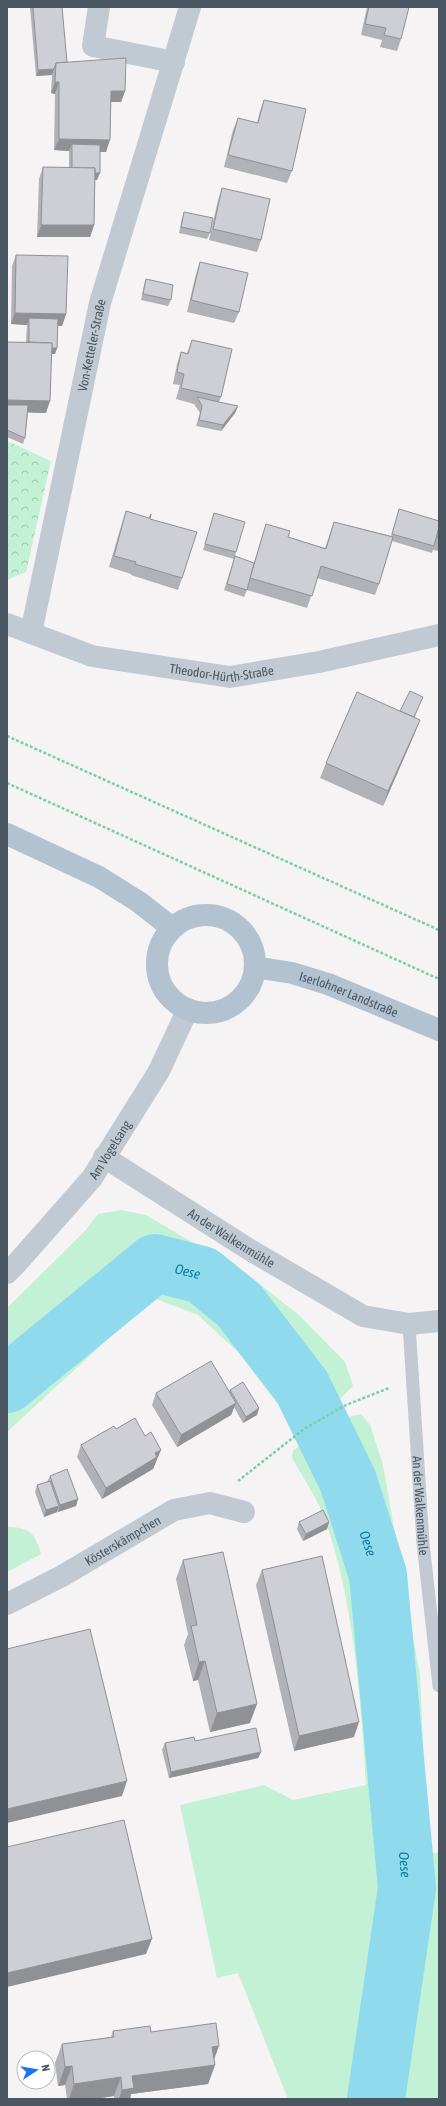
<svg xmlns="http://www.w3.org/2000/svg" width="446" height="2106" viewBox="0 0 446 2106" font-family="'Asap Condensed',sans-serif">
<defs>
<pattern id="park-crowns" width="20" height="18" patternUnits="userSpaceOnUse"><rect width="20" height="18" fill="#c3f1d5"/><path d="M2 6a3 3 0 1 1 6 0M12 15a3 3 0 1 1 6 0" fill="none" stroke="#a0c6b0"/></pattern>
</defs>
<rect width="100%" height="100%" fill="#f5f3f3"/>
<g fill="#c3f1d5">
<polygon points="121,1210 146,1215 251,1277 300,1316 345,1362 353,1386 335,1404 293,1424 239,1353 198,1315 156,1299 147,1303 7,1432 7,1308 85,1231 98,1214"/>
<polygon points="361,1414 370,1425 383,1465 420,1676 428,1853 439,1853 439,2099 394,2099 414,1982 419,1915 420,1865 411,1703 405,1635 393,1560 376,1505 338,1419"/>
<path d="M302,1443H308L341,1508L365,1610L378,1720L386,1822L387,1867L383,1921L375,1994L356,2099H288L238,1973L217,1978L180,1805L264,1785L293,1800L366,1785C361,1699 353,1594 323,1514C315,1495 302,1476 292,1458L293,1451Z"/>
<path d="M7,1527C29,1527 35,1533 41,1554L7,1572Z"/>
</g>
<polygon fill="url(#park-crowns)" points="7,441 51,461 26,572 7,580"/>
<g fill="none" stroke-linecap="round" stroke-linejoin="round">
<path stroke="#90daee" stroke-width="58" id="s1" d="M7,1384L155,1263L202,1275L239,1305L302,1387L348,1481L378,1575L407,1888L376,2099"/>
<g stroke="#7ad0a6" stroke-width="2.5" stroke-dasharray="3 2" stroke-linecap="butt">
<polyline points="7,736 439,930"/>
<polyline points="7,783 439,979"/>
<polyline points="238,1481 304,1429 346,1405 389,1388"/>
</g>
<path stroke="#c1cad2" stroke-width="13" id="s2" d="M409,1324L423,1543L439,1686"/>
<g stroke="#c1cad2" stroke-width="22">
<polyline points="99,7 93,46 174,62"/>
<path id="s3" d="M7,624L92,656L230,677L319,662L439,635"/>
<path id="s4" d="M31,633L100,303L190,7"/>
<path id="s5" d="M104,1157L250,1250L363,1316L409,1324L439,1321"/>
<path id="s6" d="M7,1273L17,1263L92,1178L159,1071L188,1009"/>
<path id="s7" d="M7,1604L62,1576L174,1510L210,1503L244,1512"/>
</g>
<g stroke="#b3c2d1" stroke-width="22">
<polyline points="7,834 99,877 139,902 172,928"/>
<circle cx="206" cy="964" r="49"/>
<path id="s8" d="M255,967L292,973L328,984L439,1030"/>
</g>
</g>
<g fill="#b0b2b7">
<polygon points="30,7 62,7 67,62 125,91 121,102 111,102 106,152 100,152 97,180 95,180 94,225 90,237 37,237 39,179 43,167 69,168 69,151 54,150 55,94 51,93 52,75 36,76"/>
<polygon points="367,7 409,7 401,39 397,51 380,47 382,40 361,35"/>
<polygon points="264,100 292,171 287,183 224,167 233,130 238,118 257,123 260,111"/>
<polygon points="222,188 261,240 257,252 209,240 218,200"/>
<polygon points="184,212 210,233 207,239 179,233 182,218"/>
<polygon points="16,255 66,314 62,326 58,326 57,348 55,354 52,354 46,413 28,412 25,438 23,444 7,437 7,342 26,342 27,325 11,324 12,266"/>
<polygon points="200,262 239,312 234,323 187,312 196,274"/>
<polygon points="146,279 171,300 168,306 141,300 144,285"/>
<polygon points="192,340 221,397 219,402 238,406 235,413 221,431 196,426 200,413 194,404 176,399 180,385 173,384 177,364 181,352 187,353"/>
<polygon points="399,509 439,521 439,551 433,550 432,553 392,541 379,584 375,595 317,578 307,608 247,590 244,597 224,590 234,559 203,550 214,513 236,552 235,556 254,563 266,524 288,537 325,548 334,522 391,536"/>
<polygon points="126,511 150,519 182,578 178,590 131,575 131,574 109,567 122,523"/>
<polygon points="423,697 414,718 420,720 414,735 383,806 320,778 326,763 400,711"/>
<polygon points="230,1390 259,1408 257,1415 243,1423 234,1407 231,1415 177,1447 152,1405 156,1393 229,1392"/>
<polygon points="116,1429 156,1461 156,1462 153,1469 102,1499 77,1457 81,1445"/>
<polygon points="50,1476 78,1499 76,1506 58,1512 57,1511 57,1512 44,1517 35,1492 37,1485 47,1482"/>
<polygon points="299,1522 329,1522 327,1529 303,1541 297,1529"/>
<polygon points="183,1560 250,1723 210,1732 198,1680 193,1681 184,1645 188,1634 176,1579"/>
<polygon points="262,1570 354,1737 294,1751 256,1585"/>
<polygon points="195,1741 261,1752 258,1758 169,1778 162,1750 165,1743"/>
<polygon points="113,2031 151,2032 214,2060 215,2065 208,2084 131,2094 130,2099 114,2099 114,2096 94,2099 67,2099 65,2085 58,2086 55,2063 62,2044 111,2037"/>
</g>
<g fill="#909195">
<polygon points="54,69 52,75 36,76 38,70"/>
<polygon points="55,82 59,82 55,94 51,93"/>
<polygon points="111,91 125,91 121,102 107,102"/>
<polygon points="59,139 110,140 106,152 72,151 72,144 69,151 54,150"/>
<polygon points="72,173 100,173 97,180 69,179"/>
<polygon points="41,225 94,225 90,237 37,237"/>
<polygon points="15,313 66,314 62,326 29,325 29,318 27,325 11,324"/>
<polygon points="29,347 57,348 55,354 26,354"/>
<polygon points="7,400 50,401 46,413 7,412"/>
<polygon points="238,406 235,413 221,431 223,425"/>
<polygon points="420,720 414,735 383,806 388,791"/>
<polygon points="236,1403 231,1415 177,1447 181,1435"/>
<polygon points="259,1408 257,1415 243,1423 246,1417"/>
<polygon points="161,1450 153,1469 102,1499 106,1488 155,1453"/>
<polygon points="78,1499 76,1506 58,1512 60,1505"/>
<polygon points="59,1506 57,1512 44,1517 46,1510"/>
<polygon points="329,1522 327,1529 303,1541 306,1534"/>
<polygon points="205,1661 198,1680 193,1681 199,1662"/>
<polygon points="257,1704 250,1723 210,1732 217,1713"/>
<polygon points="359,1722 354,1737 294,1751 299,1736"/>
<polygon points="261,1752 258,1758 169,1778 171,1772"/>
<polygon points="127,1781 122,1796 7,1823 7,1809"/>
<polygon points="152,1939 146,1954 7,1987 7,1973"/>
<polygon points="219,2046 212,2065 212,2047"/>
<polygon points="215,2065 208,2084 131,2094 130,2099 119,2099 122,2090 132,2076"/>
<polygon points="72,2066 65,2085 58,2086 65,2067"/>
<polygon points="121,2077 114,2096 94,2099 69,2099 74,2084"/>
</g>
<g fill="#cdcfd5" stroke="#909195">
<polygon points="33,7 62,7 67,62 56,63 54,69 38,70"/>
<polygon points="369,7 409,7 401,39 384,35 386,28 365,24"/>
<polygon points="126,58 125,91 111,91 110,140 59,139 59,82 55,82 56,63"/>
<polygon points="264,100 306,109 292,171 228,155 238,118 258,123"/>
<polygon points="72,144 100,145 100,173 95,173 95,168 72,168"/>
<polygon points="43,167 95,168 94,225 41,225"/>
<polygon points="222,188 270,199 261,240 213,229"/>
<polygon points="184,212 213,218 210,233 181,227"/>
<polygon points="16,255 68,256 66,314 15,313"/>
<polygon points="200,262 248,273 239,312 191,300"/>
<polygon points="146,279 173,285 171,300 143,294"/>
<polygon points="29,318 58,319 57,348 52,348 52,343 29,342"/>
<polygon points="192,340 232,349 221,397 181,388 184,374 177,372 181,352 188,354"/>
<polygon points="7,342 52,343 50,401 7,400"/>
<polygon points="197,397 219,402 238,406 223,425 199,420 202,406"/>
<polygon points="7,405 28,405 25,438 7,430"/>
<polygon points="399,509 439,521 439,527 434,546 392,534"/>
<polygon points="126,511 149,518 151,514 150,519 197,532 182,578 135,564 136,562 114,556"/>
<polygon points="214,513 245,522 236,552 205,544"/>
<polygon points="334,522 393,537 379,584 321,566 312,596 250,578 266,524 290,531 288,537 326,549"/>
<polygon points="439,531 439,538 437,538"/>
<polygon points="235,556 254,563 247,590 227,584"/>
<polygon points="410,691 423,697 414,717 400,711"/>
<polygon points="357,692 420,720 388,791 326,763"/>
<polygon points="211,1361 236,1403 181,1435 156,1393"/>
<polygon points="243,1382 259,1408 246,1417 230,1390"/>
<polygon points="135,1418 145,1436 151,1432 161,1450 155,1453 157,1457 106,1488 81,1445 114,1426 116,1429"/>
<polygon points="67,1469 78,1499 60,1505 50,1476"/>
<polygon points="50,1481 59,1506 46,1510 37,1485"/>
<polygon points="323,1510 329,1522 306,1534 299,1522"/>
<polygon points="223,1552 257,1704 217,1713 205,1661 199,1662 191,1626 197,1625 183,1560"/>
<polygon points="322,1556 359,1722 299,1736 262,1570"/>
<polygon points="90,1629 127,1781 7,1809 7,1649"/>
<polygon points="256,1728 261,1752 171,1772 165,1743 194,1737 195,1741"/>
<polygon points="124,1820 152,1939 7,1973 7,1847"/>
<polygon points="216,2023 219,2046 212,2047 215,2065 132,2076 134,2088 122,2090 121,2077 74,2084 72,2066 65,2067 62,2044 114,2037 113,2031 150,2026 151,2032"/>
</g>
<g text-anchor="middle" stroke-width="3" stroke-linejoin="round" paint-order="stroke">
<g font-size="13" fill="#4a5661" stroke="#fff">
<text dy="5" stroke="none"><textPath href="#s4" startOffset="294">Von-Ketteler-Straße</textPath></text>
<text dy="5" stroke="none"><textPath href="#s3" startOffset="222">Theodor-Hürth-Straße</textPath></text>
<text dy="5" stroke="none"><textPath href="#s8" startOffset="98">Iserlohner Landstraße</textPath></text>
<text dy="5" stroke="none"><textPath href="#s6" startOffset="161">Am Vogelsang</textPath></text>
<text dy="5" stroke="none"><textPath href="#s5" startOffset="151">An der Walkenmühle</textPath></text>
<text dy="5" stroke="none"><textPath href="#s2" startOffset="182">An der Walkenmühle</textPath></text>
<text dy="5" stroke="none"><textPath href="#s7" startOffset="132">Kösterskämpchen</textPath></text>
</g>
<g font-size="14" font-style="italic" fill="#0c7c9b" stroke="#fff">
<text dy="5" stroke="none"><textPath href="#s1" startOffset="225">Oese</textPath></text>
<text dy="5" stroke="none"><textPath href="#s1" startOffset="561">Oese</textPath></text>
<text dy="5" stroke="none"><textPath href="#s1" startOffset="885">Oese</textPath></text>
</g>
</g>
<rect width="446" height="2106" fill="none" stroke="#4a5661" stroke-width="16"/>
<g transform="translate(36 2070) rotate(78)"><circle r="19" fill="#ffffff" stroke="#b7bbc0"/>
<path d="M0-3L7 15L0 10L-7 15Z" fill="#1a73e8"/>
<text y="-6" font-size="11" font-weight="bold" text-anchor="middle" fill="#4a5661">N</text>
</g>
</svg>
